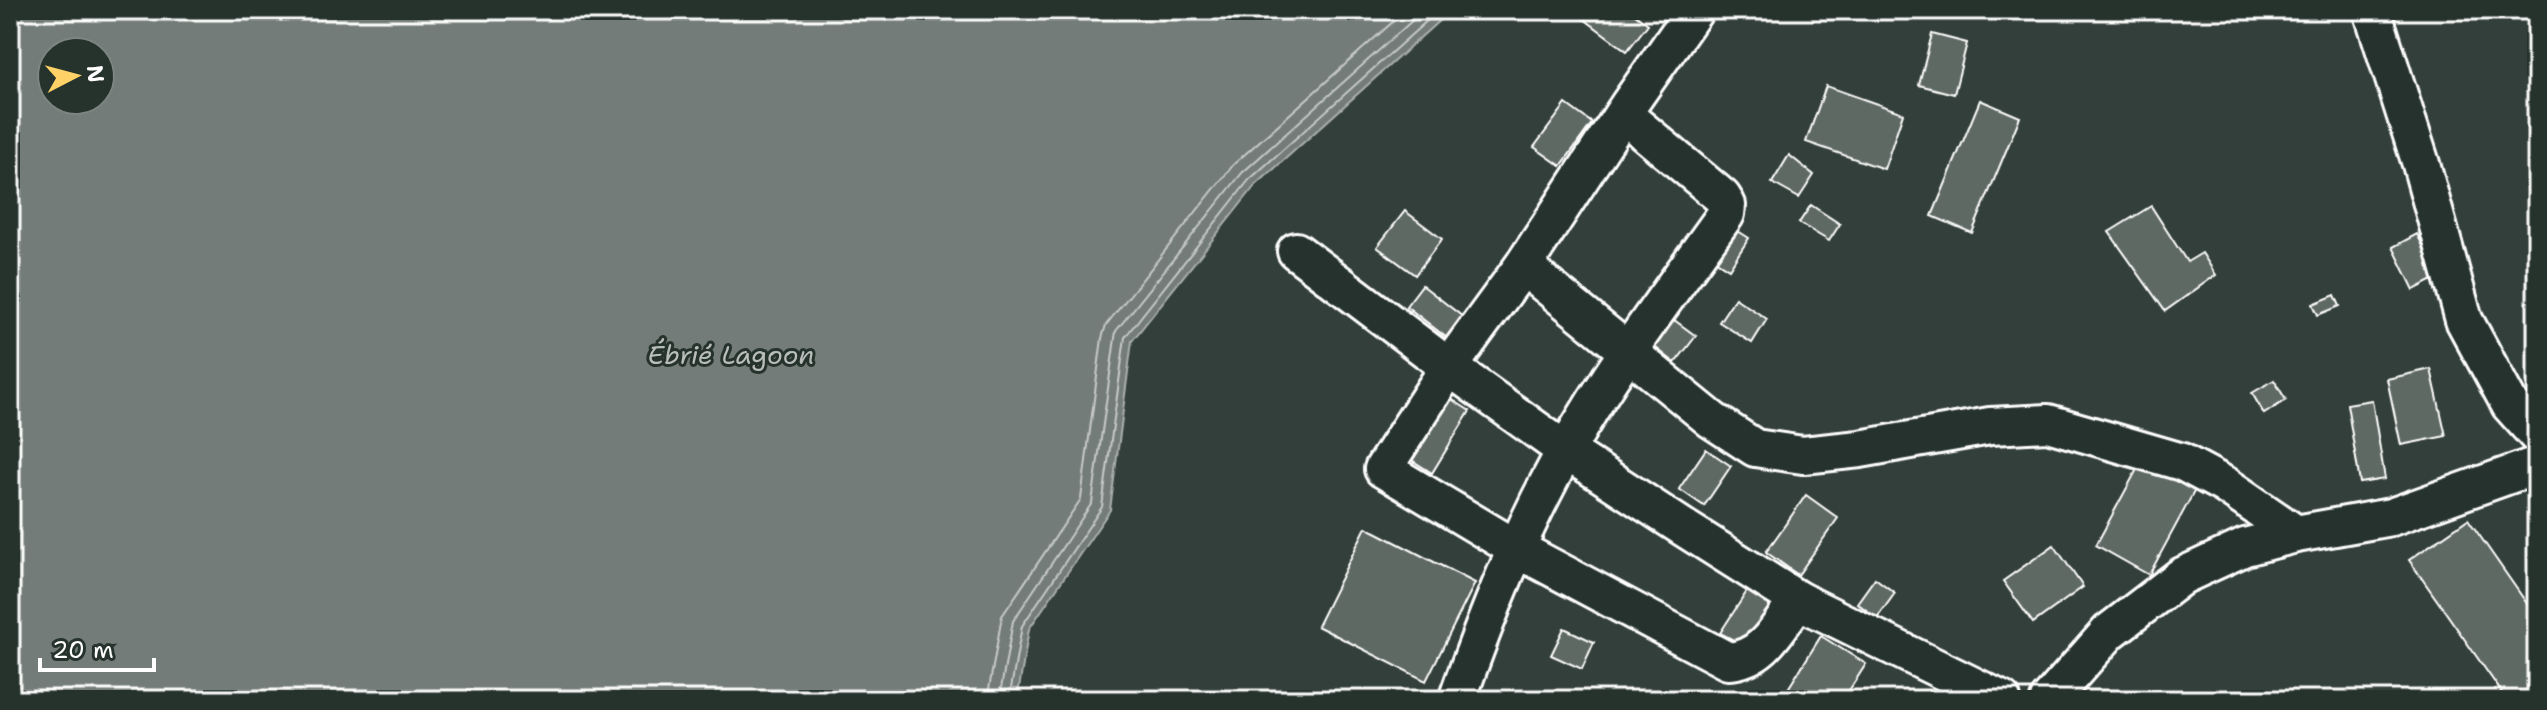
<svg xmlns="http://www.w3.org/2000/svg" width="2547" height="710" viewBox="0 0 2547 710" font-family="'Shantell Sans',sans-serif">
<rect width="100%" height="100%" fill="#333f3a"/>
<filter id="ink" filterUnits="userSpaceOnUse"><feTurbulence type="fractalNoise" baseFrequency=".0125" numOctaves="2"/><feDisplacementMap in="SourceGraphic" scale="16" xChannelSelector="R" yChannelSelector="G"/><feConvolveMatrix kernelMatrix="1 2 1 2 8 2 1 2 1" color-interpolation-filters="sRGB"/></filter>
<g filter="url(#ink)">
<path fill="#737b78" stroke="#abb0ae" stroke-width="2" fill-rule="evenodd" d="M10,10H1451L1255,186L1132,341L1110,510L1029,629L1017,700H10ZM52,52H100V100H52Z"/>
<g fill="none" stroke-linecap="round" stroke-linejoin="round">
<g stroke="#c7cac9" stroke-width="2">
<polyline points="987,700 1002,616 1081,499 1102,338 1106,325 1234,164 1406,10"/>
<polyline points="999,700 1013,621 1092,503 1116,331 1242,173 1424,10"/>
<polyline points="1009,700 1022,626 1102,507 1125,337 1249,180 1439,10"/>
</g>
</g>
<g fill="#5f6964" stroke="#fff" stroke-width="2">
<polygon points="1578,10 1630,10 1648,24 1627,51 1576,13"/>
<polygon points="1932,34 1967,43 1954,94 1919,85"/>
<polygon points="1826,86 1903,113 1884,169 1806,142"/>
<polygon points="1980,100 2020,117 1972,233 1932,216"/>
<polygon points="1566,104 1592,123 1561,166 1534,147"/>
<polygon points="1789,155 1814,175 1799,198 1772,183"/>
<polygon points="1811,205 1840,224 1829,241 1799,223"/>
<polygon points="2151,206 2187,262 2202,253 2216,275 2165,311 2109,232"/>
<polygon points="1405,211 1442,239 1415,275 1377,247"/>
<polygon points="1727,224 1749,238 1729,269 1707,255"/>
<polygon points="2417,234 2439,277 2414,290 2393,247"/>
<polygon points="1422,285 1463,317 1447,338 1406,306"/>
<polygon points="2335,295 2340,306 2318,315 2313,304"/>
<polygon points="1735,298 1767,319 1752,343 1719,322"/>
<polygon points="1666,314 1696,336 1675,363 1646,340"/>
<polygon points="2431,369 2446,436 2401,445 2387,379"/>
<polygon points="2274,380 2286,400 2264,414 2252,393"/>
<polygon points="1445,395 1470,411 1432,473 1407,457"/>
<polygon points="2372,400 2385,479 2360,483 2347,404"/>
<polygon points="1706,449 1731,466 1704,506 1679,489"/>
<polygon points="2142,460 2195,490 2149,575 2096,545"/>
<polygon points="1806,495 1838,518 1798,575 1766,552"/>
<polygon points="2468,519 2537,618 2537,700 2507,700 2409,560"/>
<polygon points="1366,527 1475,583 1426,681 1317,626"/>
<polygon points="2054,545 2083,587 2033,623 2003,581"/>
<polygon points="1875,578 1895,593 1877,618 1857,603"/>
<polygon points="1753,582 1777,593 1747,647 1720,633"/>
<polygon points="1564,628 1594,642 1582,669 1551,655"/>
<polygon points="1821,636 1866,664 1843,700 1781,700"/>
</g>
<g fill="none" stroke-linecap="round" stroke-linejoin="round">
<g stroke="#fff" stroke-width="42">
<g id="minor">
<path d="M1695,10L1630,103L1523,266L1449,367L1383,469L1517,549L1728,661C1764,659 1778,627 1798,600"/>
<polyline points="2372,10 2421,164 2464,320 2510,405 2537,435"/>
<polyline points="1296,251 1449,367 1566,451 1684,528 1798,600 2002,700"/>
<polyline points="1523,266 1712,420 1755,448 1803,455 1860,449 1990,426 2048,423 2182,462 2225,485 2296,534"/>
<path d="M1457,700C1487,615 1521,529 1566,450C1613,367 1671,291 1726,214L1727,205L1722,197L1623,114"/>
<polyline points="2049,700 2109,632 2182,576 2245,547 2296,534 2391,517 2537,465"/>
</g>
</g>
<use href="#minor" stroke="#26332d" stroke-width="36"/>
</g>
</g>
<g text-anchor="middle" stroke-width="6" stroke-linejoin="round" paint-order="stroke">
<g font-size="26" font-style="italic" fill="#b9bdbc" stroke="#26332d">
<text x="731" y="364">Ébrié Lagoon</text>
</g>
</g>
<rect width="2547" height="710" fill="none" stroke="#26332d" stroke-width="40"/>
<rect x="20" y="20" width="2507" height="670" fill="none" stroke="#fff" stroke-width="3" filter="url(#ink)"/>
<g transform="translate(76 76) rotate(84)"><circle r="38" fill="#26332d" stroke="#7d8581" stroke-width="2"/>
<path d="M0-6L14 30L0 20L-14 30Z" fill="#ffd166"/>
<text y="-12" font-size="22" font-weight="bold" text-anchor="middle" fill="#ffffff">N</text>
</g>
<path d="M40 658v12h114v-12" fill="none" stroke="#ffffff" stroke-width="4"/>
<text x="52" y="658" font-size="24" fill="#ffffff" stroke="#26332d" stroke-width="6" paint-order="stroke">20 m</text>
</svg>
